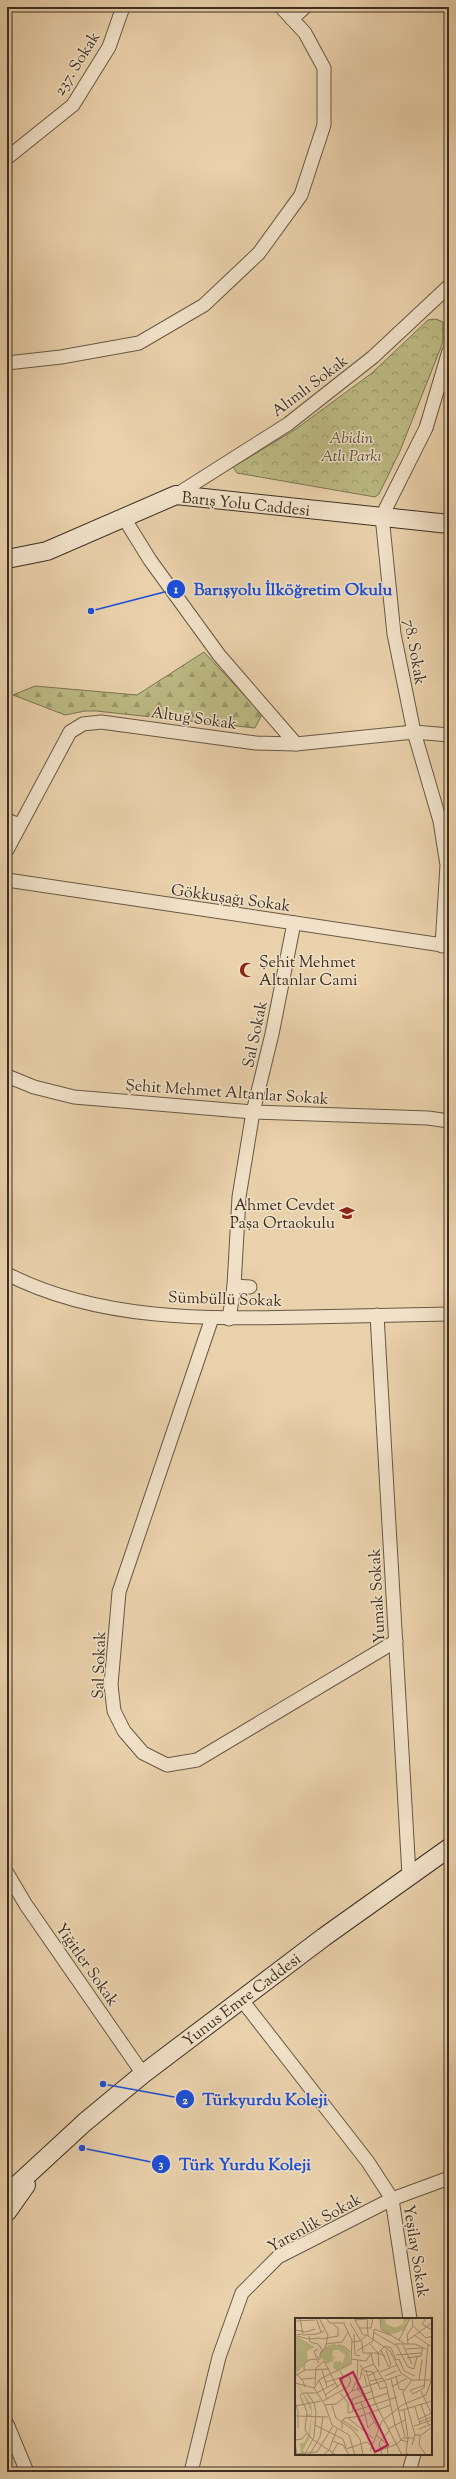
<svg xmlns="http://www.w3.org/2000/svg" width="456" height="2479" viewBox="0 0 456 2479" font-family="'Sorts Mill Goudy',serif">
<defs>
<pattern id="forest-firs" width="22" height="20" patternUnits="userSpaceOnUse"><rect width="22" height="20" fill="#bcba84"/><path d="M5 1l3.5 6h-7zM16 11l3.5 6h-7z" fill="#9a986c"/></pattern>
<pattern id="park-crowns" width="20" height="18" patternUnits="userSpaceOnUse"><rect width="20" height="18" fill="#bcba84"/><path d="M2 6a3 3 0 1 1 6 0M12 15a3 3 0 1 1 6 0" fill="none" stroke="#9a986c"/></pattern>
</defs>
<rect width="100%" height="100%" fill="#e9d1ab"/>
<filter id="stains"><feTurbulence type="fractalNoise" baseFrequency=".005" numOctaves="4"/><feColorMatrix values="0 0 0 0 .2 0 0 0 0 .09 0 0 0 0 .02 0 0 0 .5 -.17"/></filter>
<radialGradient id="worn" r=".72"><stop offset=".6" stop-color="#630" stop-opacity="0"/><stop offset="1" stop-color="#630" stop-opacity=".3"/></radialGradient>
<polygon fill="url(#forest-firs)" stroke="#7c7453" points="204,652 262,714 255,728 96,711 85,711 65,715 13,695 35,686 137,695"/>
<polygon fill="url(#park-crowns)" stroke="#7c7453" points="436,319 443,322 443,342 400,451 379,494 375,497 237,473 233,467 296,429 372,373 428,320"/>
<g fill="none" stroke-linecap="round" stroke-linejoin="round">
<g stroke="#685844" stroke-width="15">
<g id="street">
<polyline points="292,19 305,7"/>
<polyline points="7,158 73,105 109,47 123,7"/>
<polyline points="7,363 61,357 139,343 204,305 259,253 301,195 324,125 324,68 305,33 281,7"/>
<polyline points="176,495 288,424 373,357 449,286"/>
<polyline points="124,518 150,560 219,655 296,744"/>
<polyline points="7,820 19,825"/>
<polyline points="7,850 70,732 83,724 101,722 256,743 296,744 414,732 449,735"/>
<polyline points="7,880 449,946"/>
<polyline points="442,946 447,865 440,821 414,732 394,634 382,516 426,428 449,351"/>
<polyline points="7,1076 34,1087 74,1097 253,1112 428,1118 449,1121"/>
<path d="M7,1274C99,1321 206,1319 307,1317C354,1316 402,1315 449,1314"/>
<polyline points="234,1286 250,1287"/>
<polyline points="377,1315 409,1875"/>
<polyline points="212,1318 119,1592 111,1685 114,1711 124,1731 143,1753 167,1765 197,1760 396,1641"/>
<polyline points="229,1319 234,1286 239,1197 253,1112 272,1034 294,923"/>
<polyline points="7,1873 26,1905 143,2074"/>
<polyline points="241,1999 368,2162 392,2199 410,2319"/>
<polyline points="7,2424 27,2472"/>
<polyline points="191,2472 219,2357 242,2293 278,2257 392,2199 449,2178"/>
<polyline points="409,2472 414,2454"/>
</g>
</g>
<g stroke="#3d2f22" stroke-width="20">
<g id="secondary">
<polyline points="7,559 47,551 176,495 449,524"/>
<polyline points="7,2194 85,2122 143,2074 324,1937 449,1848"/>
<polyline points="7,2212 26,2185"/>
</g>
</g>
<use href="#street" stroke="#f1e1c8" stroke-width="13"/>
<use href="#secondary" stroke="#f1e1c8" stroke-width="18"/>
</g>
<defs>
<g id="mosque-bare" transform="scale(1.2)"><path d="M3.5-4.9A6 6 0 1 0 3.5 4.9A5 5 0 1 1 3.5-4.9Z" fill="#8f2418" stroke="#f1e1c8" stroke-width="2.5" paint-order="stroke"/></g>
<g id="school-bare" transform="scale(1.2)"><path d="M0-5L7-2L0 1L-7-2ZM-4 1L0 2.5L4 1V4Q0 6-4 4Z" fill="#8f2418" stroke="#f1e1c8" stroke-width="2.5" paint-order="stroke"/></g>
</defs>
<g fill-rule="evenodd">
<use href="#mosque-bare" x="247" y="970"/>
<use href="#school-bare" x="347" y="1213"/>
</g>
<g text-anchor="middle" stroke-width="3" stroke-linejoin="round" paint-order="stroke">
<g font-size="16" fill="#3d2f22" stroke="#f1e1c8">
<text transform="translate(76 63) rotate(-58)" y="6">237. Sokak</text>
<text transform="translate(309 385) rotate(-37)" y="6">Alımlı Sokak</text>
<text transform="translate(246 503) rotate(6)" y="6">Barış Yolu Caddesi</text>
<text transform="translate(416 652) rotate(80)" y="6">78. Sokak</text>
<text transform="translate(194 717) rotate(8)" y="6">Altuğ Sokak</text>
<text transform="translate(231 897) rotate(8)" y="6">Gökkuşağı Sokak</text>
<text transform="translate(254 1034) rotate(-78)" y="6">Sal Sokak</text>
<text transform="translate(227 1091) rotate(4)" y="6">Şehit Mehmet Altanlar Sokak</text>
<text transform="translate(225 1298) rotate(2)" y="6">Sümbüllü Sokak</text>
<text transform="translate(376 1596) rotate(-93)" y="6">Yumak Sokak</text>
<text transform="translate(98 1665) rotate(-88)" y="6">Sal Sokak</text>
<text transform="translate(88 1964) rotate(55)" y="6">Yiğitler Sokak</text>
<text transform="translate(241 1999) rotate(-37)" y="6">Yunus Emre Caddesi</text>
<text transform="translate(314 2222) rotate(-29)" y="6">Yarenlik Sokak</text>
<text transform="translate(417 2251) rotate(81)" y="6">Yeşilay Sokak</text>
</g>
<g font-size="16" font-style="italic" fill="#564b36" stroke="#f1e1c8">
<text x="351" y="443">Abidin<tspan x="351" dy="18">Atlı Parkı</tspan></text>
</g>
<g font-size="16" fill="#3d2f22" stroke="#f1e1c8" text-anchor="start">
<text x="259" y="967">Şehit Mehmet<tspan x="259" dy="18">Altanlar Cami</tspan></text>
<text x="335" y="1210" text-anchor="end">Ahmet Cevdet<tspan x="335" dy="18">Paşa Ortaokulu</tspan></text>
</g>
</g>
<g transform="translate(295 2318)">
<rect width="137" height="137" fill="#e9d1ab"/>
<path d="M85,0L90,8L105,10L114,3L109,12L95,17L87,11Z" fill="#bcba84"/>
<path d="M86,0H90L91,6L100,10L109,5L108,0H115L105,10L98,12L87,9ZM39,26L50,30L55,35V46L43,53L38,50L39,44L46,43L47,47L50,37L44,32H38L37,38L40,39V41L36,39L39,42L32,46L25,38V34L32,28Z" fill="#bcba84"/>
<path d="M0,17L20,29L12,33L13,42L3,54L0,53ZM3,67L15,85L17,91L15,119L8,132L10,135L6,136L5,125H9L14,116L16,99H12V96H16V92Z" fill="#bcba84"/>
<path fill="none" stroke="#a49074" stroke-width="1" d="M21,0L26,14M31,0L35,5H50M72,0L73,18L95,33L106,55L117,62H137M85,0L86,11L110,26M131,0L127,6L137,12M60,2L72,1M0,3L20,2M55,5L67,25L68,35H76L78,45L91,66L100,107L106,122L113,124M49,6L57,22L56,46L25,61L19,70L30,87L37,107L54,117L60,137M118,8L131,20L137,18M64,10H76L78,0M0,12L11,14L20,11M78,14L102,28L113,49L119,51L122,39M59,16L60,37L65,38M0,17L8,16L5,0M8,17L22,16L29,13M119,17L137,29M2,18L14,21L26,20M14,18L15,24L23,26L28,33M26,21L43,18V10L38,6M104,22L115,0M113,22L137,5M57,24L65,23L72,17H68L59,0M31,26L47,24L53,14M75,26L83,35L90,28L96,30L101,42M100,26H120L131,31M113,26L112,17L118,8L117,0M43,27L50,29L55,34M108,27L117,46M23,31L19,33L21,39H24M111,31L127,30M86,32L94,49M91,32L96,46L94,49M62,33L78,23L79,11L95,17M101,37L126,35M112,40L126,38L128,29M21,41H25V35L30,31L33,17L24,0M56,41L71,43L76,35H83M101,42L104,41L109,53L120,58M65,47L69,53L78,54L82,65M84,49L83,35L90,38M9,52V46L14,42L21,41L24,45M27,52L32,69M71,52L80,85L107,137M0,54L8,63L10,69M85,54L102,47M66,55L69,57L72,68M0,58L10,52L34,51M73,58L84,52M90,58L101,53M101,59L104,71L109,72M7,61L20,60M62,61H65L67,51L79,46M96,61L110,119M136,61L137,37M24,62L32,81M117,62L108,74L120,117M124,62L127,42M62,63L63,71L71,82M75,63L88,60M31,64L48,59M0,65L20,70M41,65L21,75H7L5,78L12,94L10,112L17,121L41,137M83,65L85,71L91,69M20,67L21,50L29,43L43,70M98,68L112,60M115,72L118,76L129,70L133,26M116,72L130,67M57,73L62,62L63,42M126,73L137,97M45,75L53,85V95L102,79M30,77L47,65L48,58L45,53M28,83L53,69L56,62L53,57M0,84L3,93V110M66,84L70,96M30,87L41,86L57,73L106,57M37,87L41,100L57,111L65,121L68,137M57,87L93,75M126,87L134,108M0,88L26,83M120,89L125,106M109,92L113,120L111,135L115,137M58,93L57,81L78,73M104,93L137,83M74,94L83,110M70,97L73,110L80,103M0,98L33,99M53,100L78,120M124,101L137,95M48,102L63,113M124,104L137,99M20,107L48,121L51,130M119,108L137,102M47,111V103L50,100L66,98L96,87M93,111L110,102M124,111L137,106M81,117L92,126L93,137M0,122L7,121L12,115M37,123L48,127L54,137M0,124L2,137M117,127L120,117H125M51,131L72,124L75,127M75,133L87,103L107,87L131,77L136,63M81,134L102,126L108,120H119M0,136L22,134L38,108M10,136L19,119L21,94L19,85L12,75M15,136L25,119L28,99M28,137L34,132L42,111M36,137L43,125M87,137L84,125L94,113M131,137L124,127L125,118L137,109"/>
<path fill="#c2185b" fill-opacity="0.15" stroke="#c2185b" stroke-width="2" d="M58,54L93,127L80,134L45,61Z"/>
<rect width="137" height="137" fill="none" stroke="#3d2f22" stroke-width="2"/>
</g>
<path fill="none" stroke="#1d4ed8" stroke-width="1.5" d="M91 611L176 589M103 2084L185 2099M82 2148L161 2164"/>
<g fill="#1d4ed8" stroke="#f1e1c8" stroke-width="1.5">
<circle cx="91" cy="611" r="4"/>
<circle cx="103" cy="2084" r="4"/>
<circle cx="82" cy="2148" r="4"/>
<circle cx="176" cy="589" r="10"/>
<circle cx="185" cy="2099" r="10"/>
<circle cx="161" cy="2164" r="10"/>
</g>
<g font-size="12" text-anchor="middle" font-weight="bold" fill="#fff">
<text x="176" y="593">1</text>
<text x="185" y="2104">2</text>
<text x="161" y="2168">3</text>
</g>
<g font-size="17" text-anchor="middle" font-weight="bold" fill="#1d4ed8" stroke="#f1e1c8" stroke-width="3" stroke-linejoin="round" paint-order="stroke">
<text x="293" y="595">Barışyolu İlköğretim Okulu</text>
<text x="265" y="2105">Türkyurdu Koleji</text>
<text x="245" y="2170">Türk Yurdu Koleji</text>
</g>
<rect width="456" height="2479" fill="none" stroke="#e9d1ab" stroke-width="24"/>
<rect x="8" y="8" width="440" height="2463" fill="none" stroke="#3d2f22" stroke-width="2"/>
<rect x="12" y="12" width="432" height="2455" fill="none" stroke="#3d2f22"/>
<rect width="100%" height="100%" filter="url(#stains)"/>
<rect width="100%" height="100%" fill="url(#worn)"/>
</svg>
